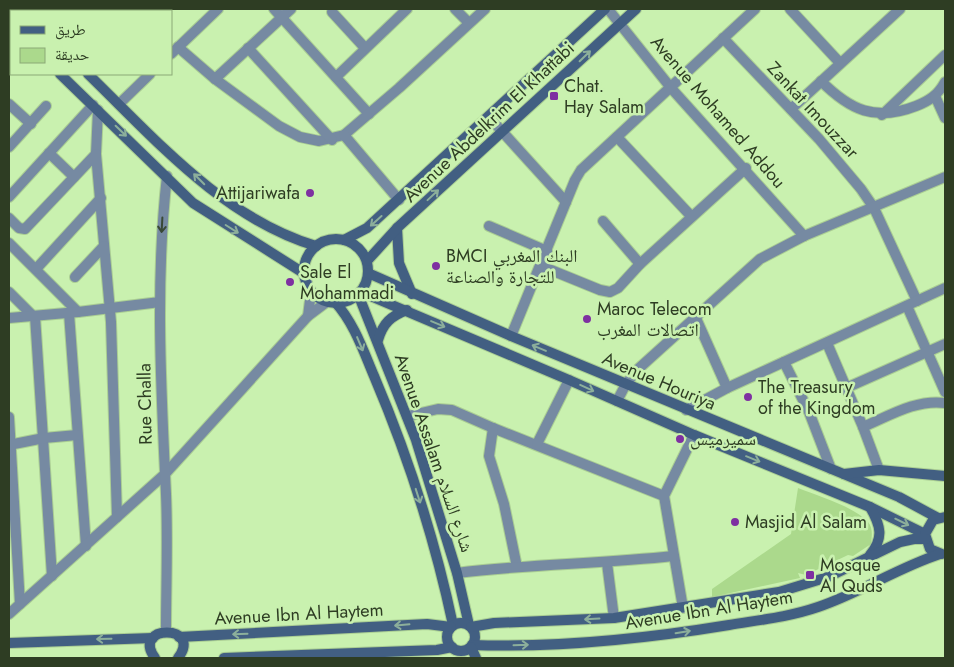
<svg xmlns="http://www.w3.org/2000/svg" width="954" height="667" viewBox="0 0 954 667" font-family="Jost,'Noto Naskh Arabic',sans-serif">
<rect width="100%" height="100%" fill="#c9f1af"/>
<path fill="#abd98c" d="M798,488C818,496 853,506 868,522C873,528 872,536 871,544L853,556L848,555L806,575L798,573L800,578L712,597V589L791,534Z"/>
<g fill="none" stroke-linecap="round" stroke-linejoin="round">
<g stroke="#aacd93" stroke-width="12">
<g id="street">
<polyline points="274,9 369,114"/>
<polyline points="455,9 469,23"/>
<polyline points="608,9 671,88 804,236"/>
<polyline points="790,9 840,63"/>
<polyline points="332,12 365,48"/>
<polyline points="723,38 819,139 861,189 874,208 917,301"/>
<polyline points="178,47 215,79 279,126 300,137 319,141 344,135 399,88 485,9"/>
<polyline points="248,48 332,140"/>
<polyline points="171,54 218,9"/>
<polyline points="336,77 407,9"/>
<polyline points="215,79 291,9"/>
<path d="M821,81C850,110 875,122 916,106C929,101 938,95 945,82"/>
<polyline points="935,96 945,118"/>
<polyline points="9,104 31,124"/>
<polyline points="119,104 150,74"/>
<polyline points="791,109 900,9"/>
<polyline points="98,110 96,154 111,322 117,517"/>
<polyline points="882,115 945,55"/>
<polyline points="489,117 566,202"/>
<polyline points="344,135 399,200"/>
<polyline points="617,137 691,216"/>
<polyline points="9,147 46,106"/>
<polyline points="49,153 74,177"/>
<polyline points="9,197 93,105"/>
<polyline points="9,218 19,228 25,229 96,154"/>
<polyline points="603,221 640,264"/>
<polyline points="489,226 547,251"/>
<polyline points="9,243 78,312"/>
<polyline points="541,266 600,290 610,292 618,288 640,264 746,168"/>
<polyline points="36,269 101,198"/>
<polyline points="75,277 104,246"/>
<polyline points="307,282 310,300 308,316"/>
<polyline points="9,292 33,316"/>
<polyline points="907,306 945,392"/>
<polyline points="69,313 86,546"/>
<polyline points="35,316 52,576"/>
<polyline points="695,316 727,388"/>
<polyline points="9,318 78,312 160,302"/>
<polyline points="511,336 575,180 581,170 755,9"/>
<polyline points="827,343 863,427 879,470"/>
<polyline points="784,362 809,412 831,469"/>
<polyline points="846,388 945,344"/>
<polyline points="617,401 626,384 637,370 760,259 804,236 945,177"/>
<polyline points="686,410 727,388 945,288"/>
<polyline points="408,416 438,409 452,410 493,428 664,496"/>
<polyline points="9,417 20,604"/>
<path d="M863,427C889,416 916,399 945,403"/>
<polyline points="493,428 489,456 504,504 517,567"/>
<polyline points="537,444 569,380"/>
<polyline points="9,445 44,438 77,435"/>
<polyline points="607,563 614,618"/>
<path d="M457,573C529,564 601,564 673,556"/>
<polyline points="683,608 664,496 694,435"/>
<polyline points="9,614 165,474 308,316 328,301"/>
<path d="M166,631C166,586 168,540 166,494C161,388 155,282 167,176"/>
</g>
</g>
<g stroke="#aacd93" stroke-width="12">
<g id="secondary">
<polyline points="20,9 22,11"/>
<polyline points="9,29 11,31"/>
<polyline points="60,74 193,203 305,274"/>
<path d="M88,74C156,140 223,218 316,246"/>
<polyline points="397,228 399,263 412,294"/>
<circle cx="336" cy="271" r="32"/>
<polyline points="344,240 367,228 605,9"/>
<polyline points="367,261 397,228 636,9"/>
<polyline points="368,273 511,336 899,497 938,518"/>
<polyline points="361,292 569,380 694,435 870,507 925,534"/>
<polyline points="358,294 416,440 457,573 469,625"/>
<path d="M335,302C354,323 363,350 374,376C408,456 435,540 453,625"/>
<path d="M378,340C383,323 391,316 407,310"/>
<polyline points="844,474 879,470 945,476"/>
<polyline points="942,554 930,549 925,534 933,520 945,517"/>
<path d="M870,555C884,538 881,526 870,507"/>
<circle cx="461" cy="637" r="14"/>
<polyline points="471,627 494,623 614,618 779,592 828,577 900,542 914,539 926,539"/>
<polyline points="179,637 427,624 451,627"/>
<polyline points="9,643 153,638"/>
<path d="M472,645C558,648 644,639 729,625C759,620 789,617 818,607C860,593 897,568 940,554"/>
<polyline points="471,647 476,658"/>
<path d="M155,658C130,624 204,624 178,658"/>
<polyline points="224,658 437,650 452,647"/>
</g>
</g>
<use href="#street" stroke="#768aa2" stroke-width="10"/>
<use href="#secondary" stroke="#425f82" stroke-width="10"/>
</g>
<defs><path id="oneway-shaft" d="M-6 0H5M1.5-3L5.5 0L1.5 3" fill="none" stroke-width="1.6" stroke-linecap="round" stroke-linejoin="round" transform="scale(1.25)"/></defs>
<g stroke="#8caf9b">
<use href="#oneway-shaft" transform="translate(585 56) rotate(-44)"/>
<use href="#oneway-shaft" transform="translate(121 131) rotate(44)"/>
<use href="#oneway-shaft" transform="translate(199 179) rotate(-135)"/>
<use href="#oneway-shaft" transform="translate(433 195) rotate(-43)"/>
<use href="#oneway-shaft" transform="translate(376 221) rotate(138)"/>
<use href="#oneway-shaft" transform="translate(232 229) rotate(32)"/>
<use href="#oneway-shaft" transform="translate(438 324) rotate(23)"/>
<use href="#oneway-shaft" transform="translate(360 344) rotate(67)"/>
<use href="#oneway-shaft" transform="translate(539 348) rotate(-157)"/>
<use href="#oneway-shaft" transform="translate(587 388) rotate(25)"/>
<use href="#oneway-shaft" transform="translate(753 459) rotate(22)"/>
<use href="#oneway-shaft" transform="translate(418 496) rotate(72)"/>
<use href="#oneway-shaft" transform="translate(902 522) rotate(26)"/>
<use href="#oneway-shaft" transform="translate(592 619) rotate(177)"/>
<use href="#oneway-shaft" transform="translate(402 625) rotate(175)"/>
<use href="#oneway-shaft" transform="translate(683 632) rotate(-9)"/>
<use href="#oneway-shaft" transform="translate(240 634) rotate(178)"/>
<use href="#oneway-shaft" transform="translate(104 639) rotate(179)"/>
<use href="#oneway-shaft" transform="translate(521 645) rotate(-2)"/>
</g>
<use stroke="#394936" href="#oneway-shaft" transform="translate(162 225) rotate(93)"/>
<g fill="#7e30a1" stroke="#c9f1af" stroke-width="2">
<rect x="549" y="91" width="10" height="10" rx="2.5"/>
<circle cx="310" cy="193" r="5"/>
<circle cx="436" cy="266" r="5"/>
<circle cx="290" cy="282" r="5"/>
<circle cx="587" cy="319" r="5"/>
<circle cx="748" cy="397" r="5"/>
<circle cx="680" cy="439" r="5"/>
<circle cx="735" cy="522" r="5"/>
<rect x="805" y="570" width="10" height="10" rx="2.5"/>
</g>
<g text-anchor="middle" stroke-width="5" stroke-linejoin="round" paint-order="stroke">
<g font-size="18" fill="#2e3d23" stroke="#c9f1af" text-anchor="start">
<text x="564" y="92">Chat.<tspan x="564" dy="21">Hay Salam</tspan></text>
<text x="300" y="199" text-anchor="end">Attijariwafa</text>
<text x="446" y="262">BMCI البنك المغربي<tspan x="446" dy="21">للتجارة والصناعة</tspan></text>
<text x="300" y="278">Sale El<tspan x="300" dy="21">Mohammadi</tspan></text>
<text x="597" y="315">Maroc Telecom<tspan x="597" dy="21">اتصالات المغرب</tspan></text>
<text x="758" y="393">The Treasury<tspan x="758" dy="21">of the Kingdom</tspan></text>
<text x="690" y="445">سميرميس</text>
<text x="745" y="528">Masjid Al Salam</text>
<text x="820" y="571">Mosque<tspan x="820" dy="21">Al Quds</tspan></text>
</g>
<g font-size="18" fill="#2e3d23" stroke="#c9f1af">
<text transform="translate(813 110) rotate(47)" y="6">Zankat Imouzzar</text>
<text transform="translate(718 112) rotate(49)" y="6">Avenue Mohamed Addou</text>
<text transform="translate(489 122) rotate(-43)" y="6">Avenue Abdelkrim El Khattabi</text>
<text transform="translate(659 381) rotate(23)" y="6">Avenue Houriya</text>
<text transform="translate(145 404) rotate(-91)" y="6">Rue Challa</text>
<text transform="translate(434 453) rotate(71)" y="6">Avenue Assalam شارع السلام</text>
<text transform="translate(709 610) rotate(-9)" y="6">Avenue Ibn Al Haytem</text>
<text transform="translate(299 614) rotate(-3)" y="6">Avenue Ibn Al Haytem</text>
</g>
</g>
<rect width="954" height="667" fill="none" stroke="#2e3d23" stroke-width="20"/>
<rect x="10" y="10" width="162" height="65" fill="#c9f1af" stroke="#8ba977"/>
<rect x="20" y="26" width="25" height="8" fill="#425f82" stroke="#8ba977"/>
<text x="55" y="35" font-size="15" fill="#2e3d23">طريق</text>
<rect x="20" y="48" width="25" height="15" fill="#abd98c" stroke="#8ba977"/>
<text x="55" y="60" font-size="15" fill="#2e3d23">حديقة</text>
</svg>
